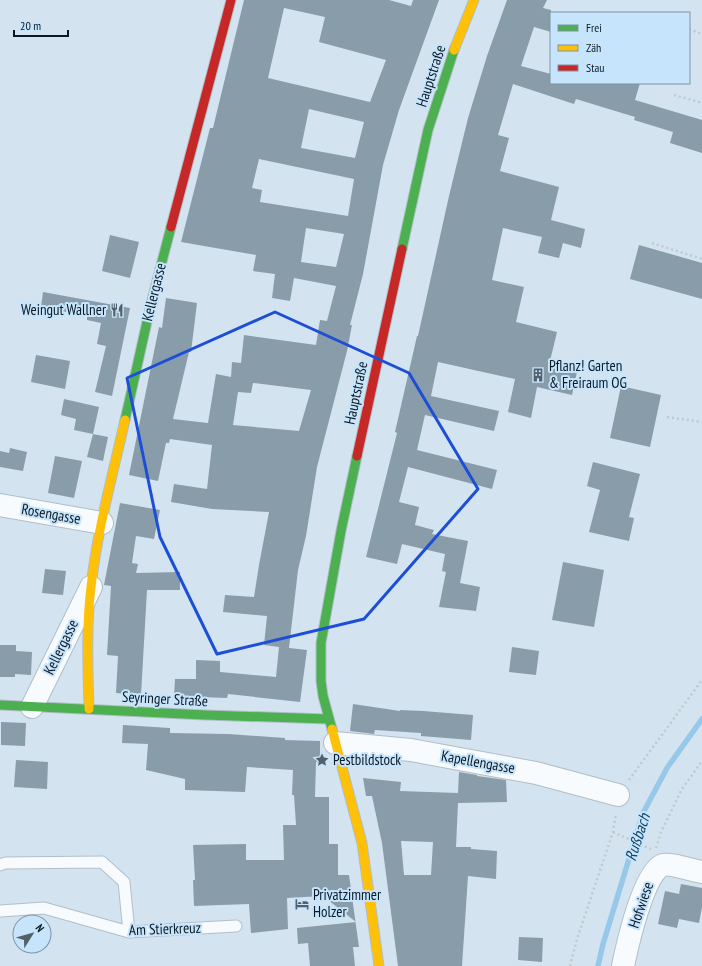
<svg xmlns="http://www.w3.org/2000/svg" width="702" height="966" viewBox="0 0 702 966" font-family="'PT Sans Narrow',sans-serif">
<rect width="100%" height="100%" fill="#d3e4f0"/>
<g fill="none" stroke-linecap="round" stroke-linejoin="round">
<polyline stroke="#97c8ea" stroke-width="5.5" points="598,966 603,944 643,813 667,768 702,719"/>
</g>
<g fill="#889ca9" fill-rule="evenodd">
<path d="M244,0H389L411,6L413,0H439L399,110L383,165L363,274L350,325H352L347,351L317,467L306,536L298,570L289,648L281,647L307,650L300,702L228,694L227,698L174,696L175,679H196V660L220,661V672L276,677L279,647L264,645L267,616L223,612L225,595L254,597L259,565L269,512L212,509L171,502L174,484L207,489L212,445L170,439L169,443H166L158,481L129,475L159,327L162,328L166,298L197,303L191,352H189L173,419L208,423L216,374L231,377L232,362L241,363L244,335L316,345L320,320L327,321L336,286L294,278L290,301L272,298L275,274L253,271L256,255L181,242L210,128H213ZM284,8L325,17L319,42L386,60L370,102L268,78ZM309,109L364,122L355,158L301,148ZM259,159L354,179L348,216L260,202L262,190L252,188ZM306,228L344,234L336,267L301,262ZM253,383L311,390L299,431L233,425L238,392L251,393Z"/>
<polygon points="507,0 547,0 543,8 551,10 551,32 534,27 521,66 551,74 551,83 640,83 635,100 702,120 702,153 670,143 673,132 634,120 635,117 576,99 574,104 513,84 498,135 509,138 500,171 559,187 551,220 585,229 581,248 563,243 559,258 538,253 542,237 503,228 492,280 524,287 516,322 557,332 549,365 577,372 572,395 537,387 531,418 508,412 515,379 438,362 431,396 499,411 494,431 425,415 417,450 497,470 492,489 408,467 399,502 419,507 415,525 434,530 432,534 468,541 460,583 480,587 476,611 439,607 446,572 442,571 445,554 402,544 397,564 366,557 397,433 395,432 417,336 418,336 449,196 468,118 487,56"/>
<polygon points="110,235 139,242 130,278 102,271"/>
<polygon points="639,245 702,263 702,299 630,279"/>
<polygon points="43,292 130,308 112,396 95,392 106,346 97,344 101,323 87,320 87,316 41,307"/>
<polygon points="36,355 70,361 65,389 31,382"/>
<polygon points="621,386 661,395 650,447 610,438"/>
<polygon points="64,399 99,407 93,434 74,430 76,419 61,415"/>
<polygon points="93,434 108,437 103,461 87,457"/>
<polygon points="10,448 27,452 23,471 0,467 0,451 9,453"/>
<polygon points="55,456 82,461 74,498 48,493"/>
<polygon points="593,462 640,474 629,517 634,518 629,541 589,532 600,490 587,486"/>
<polygon points="120,503 160,510 154,539 136,536 132,563 138,564 136,573 180,572 180,590 147,590 141,695 116,693 118,656 107,655 111,586 104,585"/>
<polygon points="563,562 604,570 594,627 552,620"/>
<polygon points="45,569 66,571 63,595 42,593"/>
<polygon points="0,645 16,645 16,651 32,652 31,675 15,674 15,677 0,677"/>
<polygon points="512,647 539,651 536,675 509,672"/>
<polygon points="353,704 400,711 400,710 423,711 473,715 471,740 421,736 421,733 375,730 374,734 350,731"/>
<polygon points="1,722 26,723 25,746 1,745"/>
<polygon points="123,725 170,728 170,733 228,734 285,738 285,740 320,741 320,762 316,762 315,797 329,797 329,844 338,844 338,875 349,875 359,947 353,947 355,966 310,966 308,943 298,944 297,928 356,922 323,896 287,898 288,929 251,933 249,904 194,906 193,880 195,880 193,845 246,844 246,860 284,860 283,825 296,825 294,795 292,795 293,770 247,767 245,792 185,790 185,779 146,770 148,744 122,743"/>
<polygon points="16,760 48,762 47,789 14,787"/>
<path d="M459,772L477,775V776L506,780L507,802L458,803L456,847H471V849L497,851L496,879L468,876L462,966H398L382,843L372,796H366L363,778L401,782L400,791L458,793ZM401,841L433,842L431,875H404Z"/>
<polygon points="681,884 702,888 702,907 699,923 679,919 677,928 658,924 665,891 679,894"/>
<polygon points="519,937 543,938 542,962 518,960"/>
</g>
<g fill="none" stroke-linecap="round" stroke-linejoin="round">
<g stroke="#b1bec7" stroke-width="13">
<g id="lane">
<polyline points="0,865 5,863 102,862 124,882 129,932"/>
<polyline points="0,911 44,908 129,932 236,926"/>
</g>
</g>
<g stroke="#b1bec7" stroke-width="24">
<g id="street">
<polyline points="0,505 102,523"/>
<polyline points="32,707 91,587"/>
<polyline points="335,743 411,750 536,773 618,795"/>
<path d="M623,966C627,947 644,870 663,865C670,863 694,871 702,872"/>
</g>
</g>
<g stroke="#b1bec7" stroke-width="11">
<g id="fast">
<polyline points="402,249 428,130 454,50"/>
<polyline points="125,420 151,304 171,227"/>
<polyline points="0,705 205,715 328,719"/>
<polyline points="332,729 323,696 321,681 321,643 341,531 357,456"/>
</g>
</g>
<g stroke="#b1bec7" stroke-width="11">
<g id="slow">
<polyline points="454,50 474,0"/>
<path d="M89,709C88,669 86,627 91,587C97,531 113,474 125,420"/>
<polyline points="332,729 362,843 379,966"/>
</g>
</g>
<g stroke="#b1bec7" stroke-width="11">
<g id="jam">
<polyline points="171,227 231,0"/>
<polyline points="357,456 402,249"/>
</g>
</g>
<g stroke="#c2c8cb" stroke-width="2.5" stroke-dasharray="2 3" stroke-linecap="butt">
<polyline points="689,29 702,34"/>
<polyline points="674,95 702,103"/>
<polyline points="652,243 702,259"/>
<polyline points="667,417 702,422"/>
<polyline points="629,780 702,680"/>
<polyline points="613,832 651,849"/>
<polyline points="656,848 661,832 682,789 702,761"/>
<polyline points="570,966 577,939 613,832 616,813"/>
</g>
<use href="#lane" stroke="#f8fbfd" stroke-width="11"/>
<use href="#street" stroke="#f8fbfd" stroke-width="22"/>
<use href="#fast" stroke="#4caf50" stroke-width="9"/>
<use href="#slow" stroke="#ffc107" stroke-width="9"/>
<use href="#jam" stroke="#c62828" stroke-width="9"/>
</g>
<path fill="none" stroke="#1d4ed8" stroke-width="3" stroke-linejoin="round" d="M275,312L409,373L478,489L364,619L217,654L160,537L127,378Z"/>
<defs>
<g id="restaurant-bare" transform="scale(1.08)"><path d="M-5-6h1v4h1v-4h1v4h1v-4h1v5L-1.5 .5V6h-2V.5L-5-1ZM5-6V6H3V1.5H1.5Q1.5-4 5-6Z" fill="#526069" stroke="#c6e5fd" stroke-width="2.5" paint-order="stroke"/></g>
<g id="building-bare" transform="scale(1.08)"><path d="M-4-6H4V6H1V3H-1V6H-4ZM-2.5-4.3h1.7v1.8h-1.7ZM.8-4.3h1.7v1.8H.8ZM-2.5-1h1.7V.8h-1.7ZM.8-1h1.7V.8H.8Z" fill="#526069" stroke="#c6e5fd" stroke-width="2.5" paint-order="stroke"/></g>
<g id="sight-bare" transform="scale(1.08)"><path d="M0-6L1.8-2.2L6-1.7L2.9 1.2L3.7 5.4L0 3.3L-3.7 5.4L-2.9 1.2L-6-1.7L-1.8-2.2Z" fill="#526069" stroke="#c6e5fd" stroke-width="2.5" paint-order="stroke"/></g>
<g id="hotel-bare" transform="scale(1.08)"><path d="M-6-4.5h1.5V1H6V5H4.5V3h-9V5H-6ZM-4 0a1.8 1.8 0 1 1 3.6 0ZM.5 0V-2.5h3Q6-2.5 6 0Z" fill="#526069" stroke="#c6e5fd" stroke-width="2.5" paint-order="stroke"/></g>
</defs>
<g fill-rule="evenodd">
<use href="#restaurant-bare" x="117" y="310"/>
<use href="#building-bare" x="538" y="375"/>
<use href="#sight-bare" x="322" y="760"/>
<use href="#hotel-bare" x="302" y="904"/>
</g>
<g text-anchor="middle" stroke-width="4" stroke-linejoin="round" paint-order="stroke">
<g font-size="15" fill="#0d1921" stroke="#c6e5fd">
<text transform="translate(431 76) rotate(-72)" y="5">Hauptstraße</text>
<text transform="translate(154 292) rotate(-76)" y="5">Kellergasse</text>
<text transform="translate(356 393) rotate(-78)" y="5">Hauptstraße</text>
<text transform="translate(51 514) rotate(10)" y="5">Rosengasse</text>
<text transform="translate(61 647) rotate(-64)" y="5">Kellergasse</text>
<text transform="translate(165 699) rotate(3)" y="5">Seyringer Straße</text>
<text transform="translate(478 762) rotate(10)" y="5">Kapellengasse</text>
<text transform="translate(641 905) rotate(-71)" y="5">Hofwiese</text>
<text transform="translate(165 929) rotate(-2)" y="5">Am Stierkreuz</text>
</g>
<g font-size="15" fill="#0d1921" stroke="#c6e5fd" text-anchor="start">
<text x="106" y="315" text-anchor="end">Weingut Wallner</text>
<text x="549" y="371">Pflanz! Garten<tspan x="549" dy="17">&amp; Freiraum OG</tspan></text>
<text x="333" y="765">Pestbildstock</text>
<text x="313" y="900">Privatzimmer<tspan x="313" dy="17">Holzer</tspan></text>
</g>
<g font-size="16" font-style="italic" fill="#144462" stroke="#c6e5fd">
<text transform="translate(637 837) rotate(-72)" y="6">Rußbach</text>
</g>
</g>
<rect x="550" y="12" width="140" height="72" fill="#c6e5fd" stroke="#7c93a5"/>
<rect x="558" y="25" width="20" height="6" fill="#4caf50" stroke="#7c93a5"/>
<text x="586" y="32" font-size="12" fill="#0d1921">Frei</text>
<rect x="558" y="45" width="20" height="6" fill="#ffc107" stroke="#7c93a5"/>
<text x="586" y="52" font-size="12" fill="#0d1921">Zäh</text>
<rect x="558" y="65" width="20" height="6" fill="#c62828" stroke="#7c93a5"/>
<text x="586" y="72" font-size="12" fill="#0d1921">Stau</text>
<g transform="translate(32 934) rotate(53)"><circle r="19" fill="#c6e5fd" stroke="#7c93a5"/>
<path d="M0-3L7 15L0 10L-7 15Z" fill="#526069"/>
<text y="-6" font-size="11" font-weight="bold" text-anchor="middle" fill="#0d1921">N</text>
</g>
<path d="M14 30v6h54v-6" fill="none" stroke="#0d1921" stroke-width="2"/>
<text x="20" y="30" font-size="12" fill="#0d1921" stroke="#c6e5fd" stroke-width="3" paint-order="stroke">20 m</text>
</svg>
